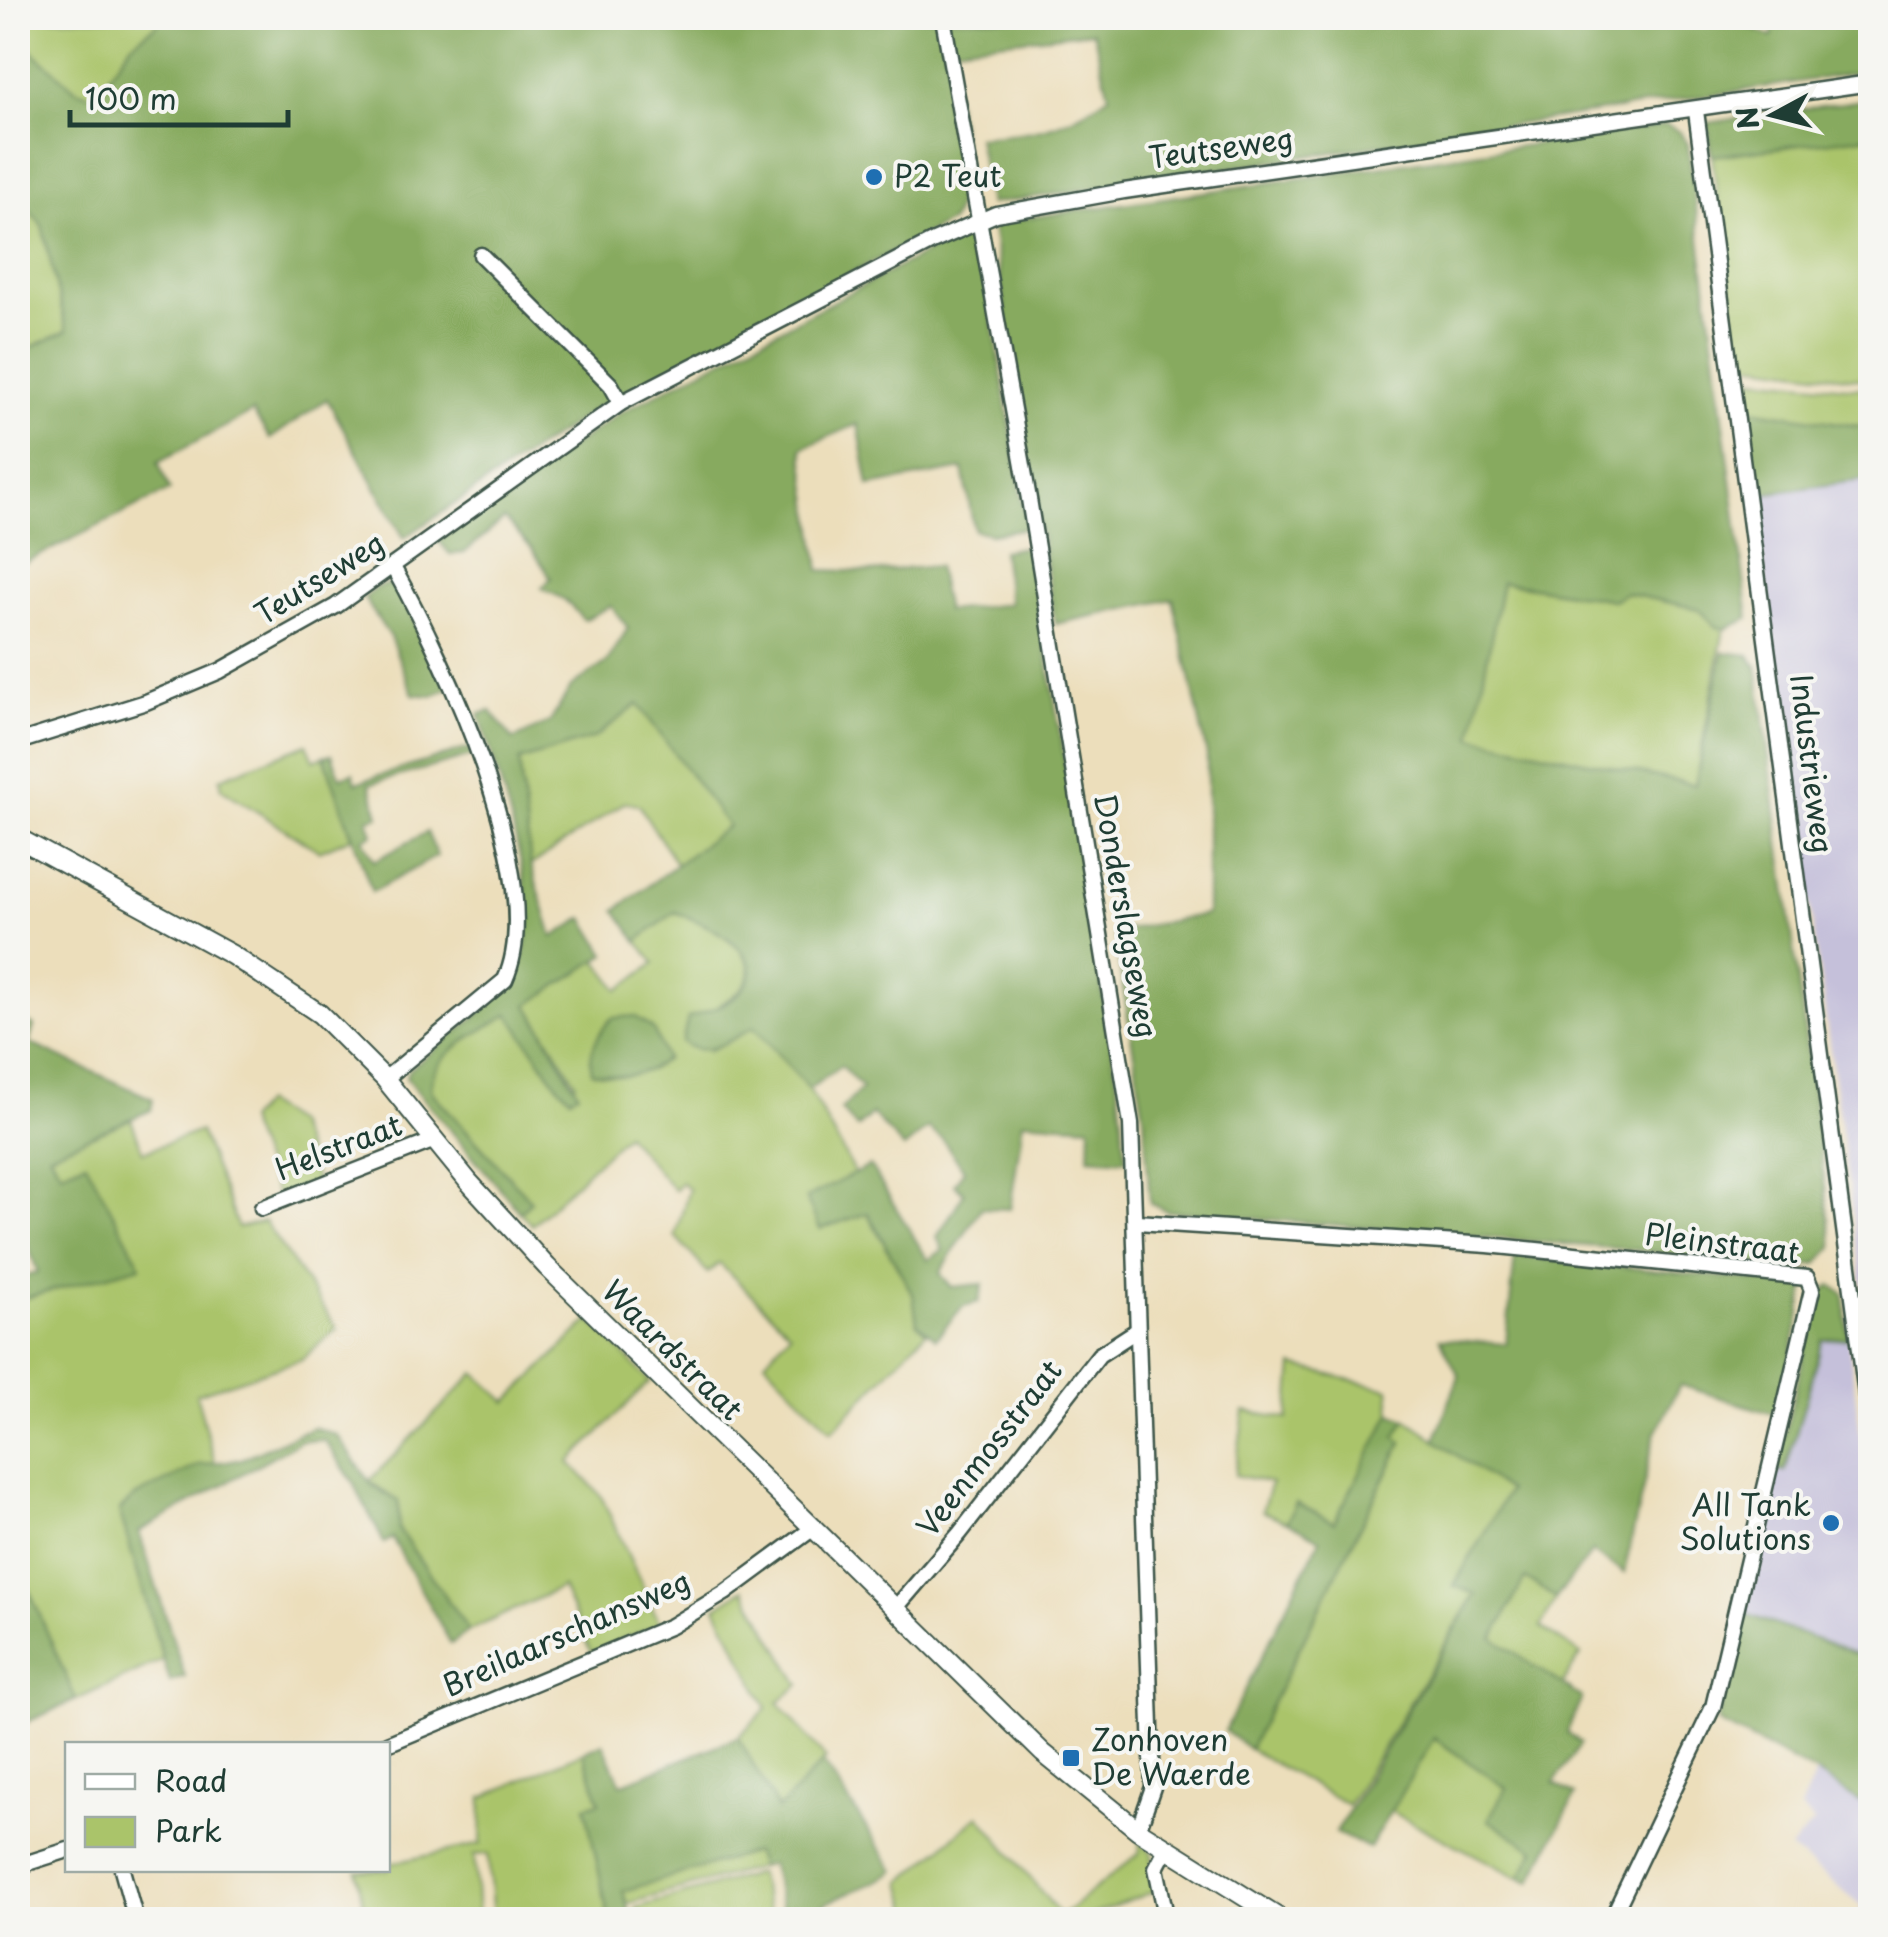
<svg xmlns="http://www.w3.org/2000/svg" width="1888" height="1937" viewBox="0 0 1888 1937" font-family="'Playpen Sans',sans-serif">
<rect width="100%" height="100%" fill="#f6f6f2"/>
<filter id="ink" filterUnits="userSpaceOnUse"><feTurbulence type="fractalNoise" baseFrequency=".01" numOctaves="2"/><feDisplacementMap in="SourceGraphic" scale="20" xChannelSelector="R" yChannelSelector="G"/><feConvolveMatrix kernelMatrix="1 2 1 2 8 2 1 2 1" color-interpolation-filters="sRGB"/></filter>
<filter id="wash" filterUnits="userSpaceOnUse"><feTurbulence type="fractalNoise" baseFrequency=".0048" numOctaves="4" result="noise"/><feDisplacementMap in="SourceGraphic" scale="40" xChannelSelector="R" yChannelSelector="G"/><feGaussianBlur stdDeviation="2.25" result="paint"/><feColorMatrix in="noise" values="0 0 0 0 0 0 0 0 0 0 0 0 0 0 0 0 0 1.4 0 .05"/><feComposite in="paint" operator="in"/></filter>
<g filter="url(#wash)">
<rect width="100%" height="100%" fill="#ecdebb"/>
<g fill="#c5c0da">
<polygon points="1870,479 1870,1341 1754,495"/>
<polygon points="1848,1338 1870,1509 1870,1659 1743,1613 1776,1470 1785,1472 1823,1339"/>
<polygon points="1816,1773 1870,1809 1870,1919 1852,1919 1863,1907 1790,1849 1814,1822 1800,1809"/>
</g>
<g fill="#aac46a" stroke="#64804f" stroke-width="2.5">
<polygon points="18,18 165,18 131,44 95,96 76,90 18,39"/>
<polygon points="1870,136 1870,380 1740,363 1712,156"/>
<polygon points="18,197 42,225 67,332 18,353"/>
<polygon points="1743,377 1870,389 1864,427 1745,408"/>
<polygon points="1502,582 1613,600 1625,593 1700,609 1724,629 1695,785 1471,738"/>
<polygon points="638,704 729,826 677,865 639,805 625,802 531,865 519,761 596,737"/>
<polygon points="307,744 314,760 324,756 352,837 319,851 222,789 220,778"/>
<path d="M675,912C716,927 792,966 720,1004L708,1051L754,1027L809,1089L855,1174L806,1198L820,1229L867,1213L913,1295L917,1323L926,1332L832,1431L765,1361L790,1332L719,1263L708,1273L675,1236L689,1189L681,1182L674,1190L626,1134L532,1225L520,1212L531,1201L432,1092C424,1056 484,1031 509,1013L558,1086L576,1083L528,1005L597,960L619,990L655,963L637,941Z"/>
<polygon points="263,1103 295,1123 317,1182 277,1197 247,1121"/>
<polygon points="131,1119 143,1152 200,1131 238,1228 264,1221 337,1328 303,1359 196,1394 215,1463 199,1465 119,1510 163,1660 76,1700 18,1564 18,1300 140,1265 85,1162 61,1172 49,1154"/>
<polygon points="590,1320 650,1381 570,1462 601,1496 660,1624 591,1653 562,1587 469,1631 399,1530 398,1501 369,1481 475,1373 507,1402"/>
<polygon points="1293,1366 1389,1389 1391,1413 1334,1523 1296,1503 1287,1522 1262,1511 1271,1483 1235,1475 1244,1411 1288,1419"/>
<polygon points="1406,1419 1509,1490 1454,1585 1476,1593 1348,1805 1249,1749 1402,1443 1394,1437"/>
<polygon points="1525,1578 1556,1598 1541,1627 1581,1654 1562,1685 1493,1639"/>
<polygon points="744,1589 800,1685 778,1702 826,1759 778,1809 738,1737 767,1708 716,1607"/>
<polygon points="1433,1738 1507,1788 1535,1851 1520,1878 1390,1811"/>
<polygon points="583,1752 601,1802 586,1807 609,1919 493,1919 488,1854 474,1855 478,1919 366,1919 357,1871 388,1870 388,1864 481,1844 482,1798"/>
<polygon points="979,1815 1061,1916 1139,1853 1140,1840 1152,1854 1155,1891 1081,1919 912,1920 902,1882"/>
<polygon points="754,1852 760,1867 626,1904 622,1891"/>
<polygon points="758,1873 771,1919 638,1919 635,1908"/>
</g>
<g fill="#87aa5e" stroke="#537449" stroke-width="2.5">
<path d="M165,18H1728L1772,37L1774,18H1870V71L989,204L977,137C1034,132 1061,131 1109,95L1093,31L945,48C954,104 977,168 951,221L598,407L404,538L327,399L270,439L253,412L158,462L170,490L18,566V353L67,331L42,225L18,197V39L76,90L95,96L131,44Z"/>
<polygon points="1870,99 1870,136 1712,156 1707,123"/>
<polygon points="1666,125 1680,132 1688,144 1749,619 1726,629 1717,627 1699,609 1625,593 1613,600 1502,582 1472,737 1695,785 1723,652 1749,655 1757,666 1833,1247 1817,1264 1791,1268 1636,1250 1167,1211 1150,1203 1144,1116 1114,932 1207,914 1207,755 1173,599 1055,624 992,227 999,222"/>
<path d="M973,236L980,244L1027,528L990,534L974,530L963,469L869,486L858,424L802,448L820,570L872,572L937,566L946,611L1009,604L1002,551L1029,546L1119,1091L1126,1160L1089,1157L1090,1126L1023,1121L1010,1209L981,1208L940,1273L951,1287L983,1284L979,1302L963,1306L936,1338L917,1323L913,1295L868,1213L820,1229L806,1198L870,1166L928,1260L943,1250L937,1237L964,1193L954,1184L964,1170L942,1139L928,1128L904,1148L872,1114L857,1128L841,1110L862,1088L841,1066L809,1089L754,1027C731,1039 706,1061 682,1042L688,1018C703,1012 726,1006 738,994C781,955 702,922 675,912L637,941L616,910L728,826L638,704L596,737L519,761L531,865L553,937L584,918L606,954L528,1005L578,1093L570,1097L558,1086L509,1014C483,1031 424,1056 432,1093L531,1201L520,1212L406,1078L408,1071C439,1044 495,1007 516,974C551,919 497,774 479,714L491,711L513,740L550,722L571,687L607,662L628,628L611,606L584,620L565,600L542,588L551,578L532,549L504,519L464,553L450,554L438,540L620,413L941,245Z"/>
<polygon points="1870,384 1870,479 1754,495 1745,408 1863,427"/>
<polygon points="395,583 449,687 433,696 413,694 390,637 364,598 377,587"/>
<polygon points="469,748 472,756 370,784 379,816 368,819 373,834 363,839 374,861 427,832 437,856 372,892 324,756 332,754 340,777 353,773 356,783"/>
<polygon points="18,1016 34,1026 29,1043 153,1099 151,1110 49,1154 61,1172 86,1162 141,1266 18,1300 18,1278 38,1272 18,1220"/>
<path d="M635,1016L653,1029L666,1059C644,1078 619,1078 592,1072C587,1052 599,1031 612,1018Z"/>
<polygon points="1515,1256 1800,1285 1805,1290 1779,1416 1680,1385 1655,1434 1624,1573 1592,1552 1556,1598 1525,1578 1493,1638 1582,1698 1567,1732 1581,1743 1554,1783 1575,1795 1531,1882 1520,1878 1535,1850 1488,1820 1506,1788 1434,1738 1369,1848 1336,1833 1476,1594 1454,1586 1508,1491 1435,1440 1459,1376 1440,1339 1506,1344"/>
<polygon points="1831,1285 1844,1294 1848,1338 1823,1340 1785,1472 1776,1470 1818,1296"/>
<polygon points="1391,1413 1406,1419 1395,1437 1402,1442 1249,1749 1225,1731 1320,1539 1287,1522 1296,1503 1334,1522"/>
<polygon points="313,1427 337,1435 372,1485 398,1501 399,1530 469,1631 451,1644 392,1538 384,1543 353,1482 324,1440 300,1441 139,1532 185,1677 170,1682 119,1510 134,1497 199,1465 241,1459"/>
<polygon points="18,1564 76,1700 27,1722 18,1689"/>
<polygon points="1743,1613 1870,1659 1870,1809 1816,1773 1717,1722"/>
<path d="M738,1737L778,1809L823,1762L895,1871C876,1887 815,1899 810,1919H785L771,1864L760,1867L754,1852L623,1891L631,1919H609L585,1806L600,1802L583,1752L603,1743L621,1784Z"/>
</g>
</g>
<g filter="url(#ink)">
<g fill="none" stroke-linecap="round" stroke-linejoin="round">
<g stroke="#3e5548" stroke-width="19">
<g id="minor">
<polyline points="943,18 1029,499 1131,1124 1153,1787 1138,1830"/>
<polyline points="1696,111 1870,1425"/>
<polyline points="481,255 611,385 621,403"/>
<polyline points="18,742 146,702 220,671 336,606 621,403 934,241 996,214 1124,191 1870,83"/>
<path d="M385,1079L505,980C550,881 443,657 393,567"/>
<polyline points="262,1208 435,1140"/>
<polyline points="1137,1222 1488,1245 1807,1278 1812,1290 1713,1707 1611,1920"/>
<polyline points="894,1610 960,1533 1099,1355 1136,1331"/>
<polyline points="387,1744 671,1626 725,1593 812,1529"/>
<polyline points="1166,1849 1156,1868 1167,1920"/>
<polyline points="18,1866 68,1850"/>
<polyline points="122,1870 136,1920"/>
</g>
</g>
<g stroke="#3e5548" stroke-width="22">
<polyline id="tertiary" points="18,838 232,955 320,1014 385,1079 468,1181 547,1267 1043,1753 1138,1830 1282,1920"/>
</g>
<use href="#minor" stroke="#fff" stroke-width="14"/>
<use href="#tertiary" stroke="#fff" stroke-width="18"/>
</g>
</g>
<g fill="#1f6fb2" stroke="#f6f6f2" stroke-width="4">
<circle cx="874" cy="177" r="10"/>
<circle cx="1831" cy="1523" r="10"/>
<rect x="1061" y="1748" width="20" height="20" rx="5"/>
</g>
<g text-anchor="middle" stroke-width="8" stroke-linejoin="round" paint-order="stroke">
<g font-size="30" fill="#1f3d34" stroke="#f6f6f2">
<text transform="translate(1221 149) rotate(-8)" y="10">Teutseweg</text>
<text transform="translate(320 579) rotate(-32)" y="10">Teutseweg</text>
<text transform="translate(1811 764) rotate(83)" y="10">Industrieweg</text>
<text transform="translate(1125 916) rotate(80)" y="10">Donderslagseweg</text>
<text transform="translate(339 1148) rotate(-21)" y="10">Helstraat</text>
<text transform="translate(1722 1244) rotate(7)" y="10">Pleinstraat</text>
<text transform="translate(672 1351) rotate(45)" y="10">Waardstraat</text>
<text transform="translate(990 1449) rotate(-52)" y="10">Veenmosstraat</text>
<text transform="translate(567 1634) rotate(-24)" y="10">Breilaarschansweg</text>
</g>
<g font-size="30" fill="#1f3d34" stroke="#f6f6f2" text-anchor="start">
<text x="894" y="187">P2 Teut</text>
<text x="1811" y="1516" text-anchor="end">All Tank<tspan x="1811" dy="34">Solutions</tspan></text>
<text x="1091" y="1751">Zonhoven<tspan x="1091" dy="34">De Waerde</tspan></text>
</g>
</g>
<rect width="1888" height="1937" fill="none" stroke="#f6f6f2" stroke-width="60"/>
<rect x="65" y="1742" width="325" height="130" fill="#f6f6f2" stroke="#a0aca6" stroke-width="2.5"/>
<rect x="85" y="1774" width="50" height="15" fill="#ffffff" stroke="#a0aca6" stroke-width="2.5"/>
<text x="155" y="1792" font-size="30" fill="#1f3d34">Road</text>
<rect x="85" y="1817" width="50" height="30" fill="#aac46a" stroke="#a0aca6" stroke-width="2.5"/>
<text x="155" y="1842" font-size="30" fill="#1f3d34">Park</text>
<g transform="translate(1773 115) rotate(263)" stroke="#f6f6f2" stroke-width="8" paint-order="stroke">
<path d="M0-8L18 38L0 25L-18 38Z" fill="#1f3d34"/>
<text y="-15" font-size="28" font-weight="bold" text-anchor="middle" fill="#1f3d34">N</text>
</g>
<path d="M70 110v15h218v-15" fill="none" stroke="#1f3d34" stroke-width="5"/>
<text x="85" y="110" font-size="30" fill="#1f3d34" stroke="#f6f6f2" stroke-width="8" paint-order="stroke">100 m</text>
</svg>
